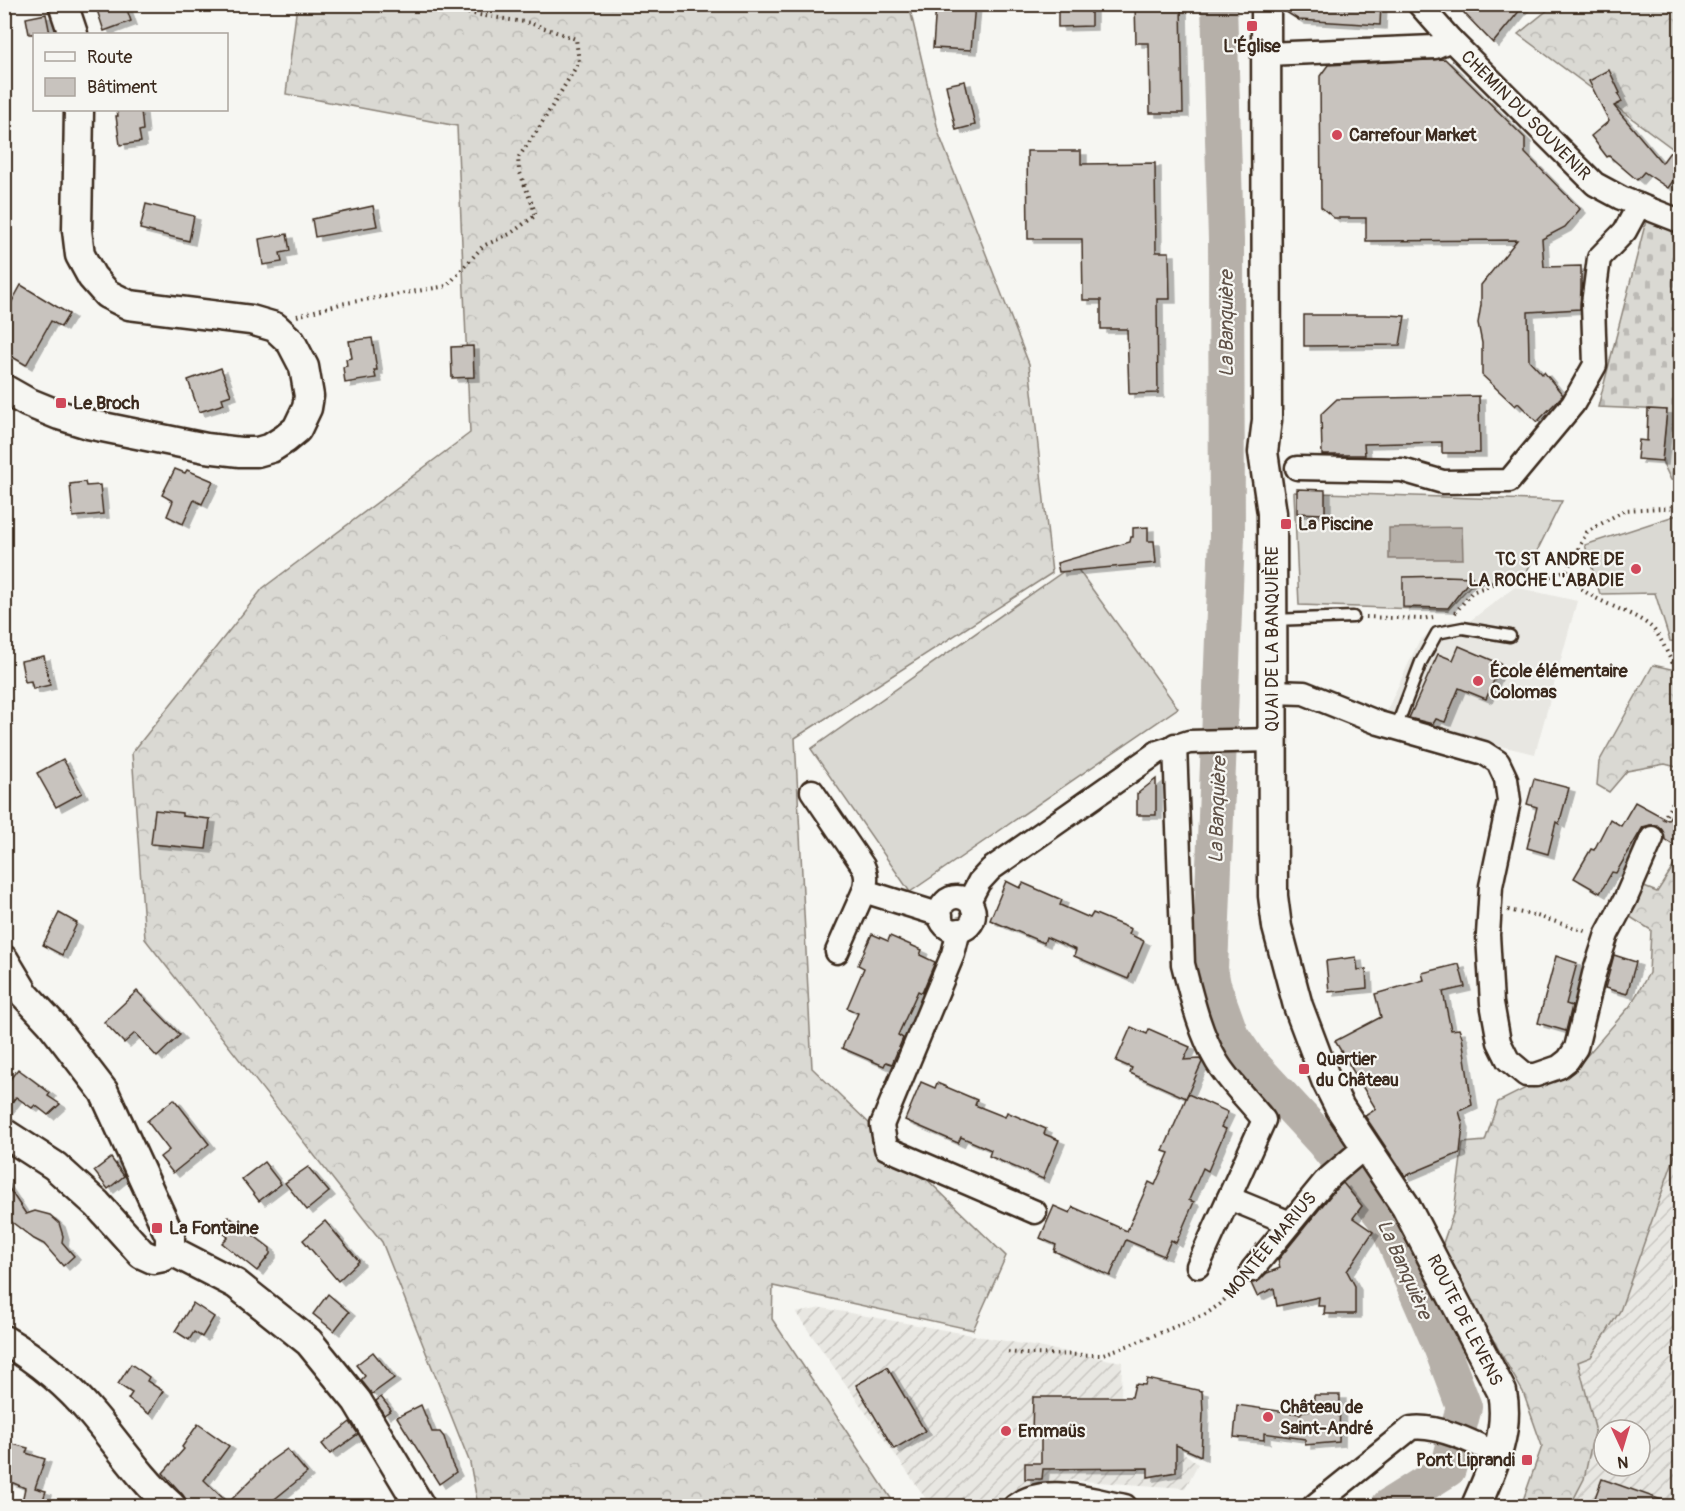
<svg xmlns="http://www.w3.org/2000/svg" width="1685" height="1511" viewBox="0 0 1685 1511" font-family="Pangolin,sans-serif">
<defs>
<pattern id="industrial-furrows" width="10" height="10" patternUnits="userSpaceOnUse" patternTransform="scale(1.5)"><rect width="10" height="10" fill="#e8e7e2"/><path d="M-1 1l2-2M0 10L10 0M9 11l2-2" fill="none" stroke="#c8c6c1"/></pattern>
<pattern id="forest-crowns" width="20" height="18" patternUnits="userSpaceOnUse" patternTransform="scale(1.5)"><rect width="20" height="18" fill="#dad9d3"/><path d="M2 6a3 3 0 1 1 6 0M12 15a3 3 0 1 1 6 0" fill="none" stroke="#bcbab5"/></pattern>
<pattern id="cemetery-stones" width="16" height="16" patternUnits="userSpaceOnUse" patternTransform="scale(1.5)"><rect width="16" height="16" fill="#dad9d3"/><path d="M2 7V4a2 2 0 0 1 4 0v3zM10 15v-3a2 2 0 0 1 4 0v3z" fill="#bcbab5"/></pattern>
<filter id="shadow"><feDropShadow dx="6" dy="4" stdDeviation="0" flood-color="#0004"/></filter>
</defs>
<rect width="100%" height="100%" fill="#f6f6f2"/>
<filter id="ink" filterUnits="userSpaceOnUse"><feTurbulence type="fractalNoise" baseFrequency=".0167" numOctaves="2"/><feDisplacementMap in="SourceGraphic" scale="12" xChannelSelector="R" yChannelSelector="G"/><feConvolveMatrix kernelMatrix="1 2 1 2 8 2 1 2 1" color-interpolation-filters="sRGB"/></filter>
<g filter="url(#ink)">
<polygon fill="#e8e7e2" points="1515,587 1577,601 1535,754 1383,719 1418,643 1433,629 1449,621 1467,623"/>
<g fill="url(#industrial-furrows)" fill-rule="evenodd">
<path d="M1680,1141V1506H1570L1584,1479L1595,1428L1578,1362L1620,1311ZM1604,1430H1640V1466H1604Z"/>
<polygon points="822,1308 1122,1362 1121,1395 1160,1440 1180,1450 1198,1464 1185,1488 1068,1480 1008,1493 993,1506 931,1506 796,1313"/>
</g>
<g fill="url(#forest-crowns)" stroke="#8a8278" stroke-width="1.5">
<polygon points="297,5 909,5 939,134 1029,364 1052,573 795,738 812,1068 1006,1256 973,1330 773,1286 772,1319 896,1506 478,1506 470,1463 382,1242 145,939 132,753 263,588 470,433 457,126 286,94"/>
<polygon points="1554,5 1680,5 1680,154 1518,34"/>
<polygon points="1653,665 1680,671 1680,768 1665,764 1627,771 1609,792 1597,785 1599,762"/>
<polygon points="1680,856 1680,1141 1620,1311 1591,1357 1578,1362 1595,1428 1584,1479 1570,1506 1521,1506 1542,1446 1523,1392 1441,1249 1454,1211 1463,1143 1485,1141 1498,1102 1584,1059 1630,1006 1649,973 1651,930 1627,915 1644,887 1657,892"/>
</g>
<polygon fill="url(#cemetery-stones)" stroke="#8a8278" stroke-width="1.5" points="1647,217 1680,230 1680,481 1671,480 1662,461 1667,410 1598,407"/>
<g fill="#dad9d3" stroke="#8a8278" stroke-width="1.5">
<polygon points="1294,492 1562,501 1525,575 1470,586 1448,610 1299,605"/>
<polygon points="1680,514 1680,642 1670,641 1655,593 1600,594 1585,545"/>
<polygon points="1074,564 1178,708 910,892 811,749"/>
</g>
<polygon fill="#b6b0a9" stroke="#857a71" stroke-width="1.5" points="1462,527 1463,559 1389,559 1389,528"/>
<g fill="none" stroke-linecap="round" stroke-linejoin="round">
<polyline stroke="#b6b0a9" stroke-width="36" points="1219,4 1226,240 1227,536 1210,969 1213,985 1231,1035 1248,1060 1323,1141 1384,1217 1442,1349 1464,1407 1448,1469 1389,1506"/>
</g>
<g fill="#c8c3be" stroke="#3b2a1e" stroke-width="1.5" filter="url(#shadow)">
<polygon points="95,4 125,4 131,21 104,31"/>
<polygon points="936,4 975,4 971,50 933,48"/>
<polygon points="1058,4 1091,4 1091,26 1058,27"/>
<polygon points="1135,4 1181,4 1183,113 1150,113 1149,43 1136,43"/>
<polygon points="1282,4 1381,4 1380,25 1299,20 1283,10"/>
<polygon points="1471,4 1525,4 1493,43 1464,13"/>
<polygon points="46,14 50,34 29,34 26,18"/>
<polygon points="1445,59 1525,138 1525,153 1580,209 1565,227 1542,239 1544,267 1581,266 1581,288 1580,309 1528,312 1529,360 1542,374 1544,372 1563,395 1537,422 1518,403 1515,406 1482,375 1482,343 1478,323 1481,305 1481,285 1517,240 1366,241 1366,218 1334,218 1321,207 1320,76 1328,65"/>
<polygon points="1609,70 1620,93 1618,94 1622,102 1614,106 1662,163 1670,152 1680,159 1680,171 1668,188 1644,172 1637,180 1609,156 1607,157 1591,136 1609,121 1589,81"/>
<polygon points="965,81 975,125 956,130 946,85"/>
<polygon points="117,110 141,110 143,130 139,131 141,142 120,145 116,116 118,116"/>
<polygon points="1027,151 1081,151 1081,164 1155,163 1156,252 1169,252 1170,299 1157,299 1158,393 1129,394 1127,329 1101,329 1101,300 1083,300 1082,239 1028,239"/>
<polygon points="146,204 194,216 189,241 140,229"/>
<polygon points="373,206 377,226 315,237 312,219"/>
<polygon points="287,234 290,251 280,253 282,262 263,265 259,239"/>
<polygon points="21,285 69,314 61,327 51,321 26,365 4,352 4,316"/>
<polygon points="1304,315 1388,315 1405,316 1400,345 1304,346"/>
<polygon points="372,338 377,370 374,370 376,378 345,383 343,367 347,366 346,359 352,358 349,341"/>
<polygon points="473,346 474,377 452,378 451,347"/>
<polygon points="221,368 231,395 222,398 224,404 199,412 188,380"/>
<polygon points="1479,396 1480,453 1442,453 1442,442 1364,444 1365,455 1322,455 1321,414 1337,399"/>
<polygon points="1648,409 1667,410 1662,461 1637,459 1639,440 1647,441"/>
<polygon points="175,469 185,473 187,470 213,481 202,504 194,500 183,524 167,516 173,501 162,495"/>
<polygon points="85,482 86,486 100,485 103,514 73,517 70,484"/>
<polygon points="1297,489 1325,490 1325,514 1297,513"/>
<polygon points="1148,527 1148,541 1154,541 1156,563 1059,572 1057,563 1130,542 1131,537 1133,537 1133,528"/>
<polygon points="1445,576 1472,577 1448,608 1403,607 1403,577"/>
<polygon points="1459,646 1501,664 1486,699 1459,688 1445,722 1436,719 1433,724 1409,718 1438,654 1453,660"/>
<polygon points="44,656 50,685 33,689 31,681 25,682 21,661"/>
<polygon points="63,759 82,793 56,807 37,773"/>
<polygon points="1156,779 1156,815 1137,815 1137,794"/>
<polygon points="1534,779 1569,788 1559,824 1556,822 1548,854 1527,848 1537,807 1527,804"/>
<polygon points="1680,799 1680,849 1665,840 1662,830 1657,825 1650,825 1643,827 1616,873 1612,872 1600,893 1574,878 1591,849 1594,850 1610,819 1621,826 1635,802 1668,820"/>
<polygon points="155,810 182,813 182,816 210,819 206,849 151,844"/>
<polygon points="1006,881 1020,888 1023,883 1062,900 1060,905 1090,918 1093,913 1131,929 1129,934 1144,941 1128,979 1074,956 1076,950 1046,937 1044,943 990,920"/>
<polygon points="59,913 77,923 62,955 43,945"/>
<polygon points="872,934 888,941 890,936 922,950 920,955 935,962 922,993 918,991 898,1035 903,1038 892,1064 886,1062 884,1066 842,1048 858,1013 847,1008 864,968 858,965"/>
<polygon points="1614,955 1636,962 1627,994 1605,988"/>
<polygon points="1556,956 1577,963 1566,1004 1572,1006 1566,1031 1538,1023"/>
<polygon points="1356,957 1358,970 1366,969 1367,988 1329,992 1326,961"/>
<polygon points="1459,964 1465,987 1443,992 1451,1030 1459,1029 1462,1037 1472,1105 1459,1111 1463,1125 1460,1153 1405,1176 1365,1116 1376,1109 1335,1041 1381,1017 1375,994 1424,980 1422,973"/>
<polygon points="137,991 180,1035 157,1057 135,1033 124,1043 104,1022"/>
<polygon points="1131,1027 1147,1034 1149,1029 1190,1047 1184,1060 1200,1059 1202,1062 1186,1098 1130,1073 1132,1068 1116,1061"/>
<polygon points="18,1069 50,1093 48,1096 60,1104 48,1115 35,1105 32,1108 16,1097 4,1113 4,1087"/>
<polygon points="921,1082 935,1088 937,1083 977,1100 975,1105 1005,1117 1007,1112 1046,1129 1044,1134 1059,1140 1043,1179 989,1156 991,1150 961,1137 958,1143 905,1120"/>
<polygon points="1188,1094 1228,1112 1221,1127 1226,1129 1208,1171 1203,1168 1189,1200 1194,1202 1176,1243 1171,1240 1164,1256 1126,1240 1110,1276 1054,1251 1056,1245 1040,1238 1054,1206 1070,1213 1073,1207 1127,1231 1149,1182 1155,1185 1169,1153 1163,1151"/>
<polygon points="174,1099 209,1144 173,1173 160,1157 169,1150 147,1121"/>
<polygon points="111,1158 124,1176 108,1189 94,1171"/>
<polygon points="264,1162 281,1184 259,1201 242,1179"/>
<polygon points="308,1167 329,1192 307,1210 285,1183"/>
<polygon points="4,1181 26,1214 35,1211 50,1215 59,1223 63,1236 62,1242 74,1256 63,1266 44,1244 34,1239 4,1216"/>
<polygon points="1343,1183 1362,1206 1353,1218 1373,1232 1347,1271 1355,1286 1355,1314 1324,1314 1325,1306 1318,1306 1319,1297 1277,1306 1274,1288 1257,1296 1251,1283 1257,1282 1267,1273 1280,1268 1278,1260 1335,1190"/>
<polygon points="228,1216 270,1248 270,1254 257,1271 222,1243 228,1237 218,1229"/>
<polygon points="325,1221 359,1261 338,1281 303,1240"/>
<polygon points="328,1294 349,1312 334,1331 313,1314"/>
<polygon points="193,1303 214,1317 202,1337 194,1332 189,1340 175,1331"/>
<polygon points="373,1352 394,1378 372,1394 361,1380 365,1376 356,1365"/>
<polygon points="131,1364 149,1377 147,1381 163,1391 149,1414 128,1399 132,1393 118,1384"/>
<polygon points="887,1367 925,1431 894,1449 856,1385"/>
<polygon points="1147,1379 1202,1391 1203,1413 1201,1456 1176,1445 1176,1472 1148,1477 1148,1468 1043,1469 1042,1479 1025,1479 1025,1463 1041,1463 1041,1433 1032,1433 1033,1397 1132,1397 1135,1384 1145,1385"/>
<polygon points="1314,1395 1340,1395 1339,1442 1305,1445 1305,1439 1264,1433 1264,1440 1234,1437 1237,1405 1300,1414 1303,1411 1313,1410"/>
<polygon points="381,1397 391,1410 384,1415 376,1401"/>
<polygon points="421,1405 432,1432 440,1432 444,1437 452,1464 456,1472 439,1484 397,1417"/>
<polygon points="350,1422 358,1434 330,1454 322,1444"/>
<polygon points="198,1424 229,1446 204,1480 228,1503 270,1461 287,1449 307,1473 266,1506 187,1506 187,1501 183,1495 163,1473 184,1449 182,1447"/>
<polygon points="9,1443 28,1448 26,1453 45,1459 35,1488 46,1491 41,1506 22,1502 25,1488 4,1479 4,1454 7,1455"/>
<polygon points="1602,1479 1673,1504 1673,1506 1592,1506"/>
</g>
<g fill="none" stroke-linecap="round" stroke-linejoin="round">
<g stroke="#3b2a1e" stroke-width="15">
<g id="service">
<polyline points="1273,620 1353,617"/>
<polyline points="1396,728 1421,662 1437,633 1463,628 1510,636"/>
</g>
</g>
<g stroke="#3b2a1e" stroke-width="27">
<g id="minor">
<polyline points="1419,4 1451,40 1595,184 1621,198 1680,221"/>
<polyline points="1266,54 1435,47 1451,40"/>
<polyline points="1297,468 1402,470 1443,482 1509,481 1573,404 1595,365 1593,304 1599,258 1625,231 1639,205"/>
<polyline points="1272,692 1304,693 1379,723 1484,753 1498,762 1506,779 1509,801 1491,886 1488,935 1492,1003 1499,1042 1508,1060 1526,1075 1536,1075 1559,1067 1568,1060 1576,1048 1594,974 1607,934 1625,900 1652,838"/>
<path d="M1175,745L1183,964C1191,995 1200,1034 1217,1062C1229,1082 1249,1101 1264,1120L1198,1266"/>
<path d="M812,791L863,866C867,875 867,881 864,891L837,952"/>
<polyline points="864,891 941,915"/>
<circle cx="957" cy="914" r="17"/>
<polyline points="969,901 979,882 991,869 1158,752 1189,742 1272,740"/>
<polyline points="959,930 953,954 882,1125 886,1148 1035,1212"/>
<polyline points="1229,1198 1290,1223"/>
<polyline points="1252,1270 1325,1181 1366,1146"/>
<path d="M1015,1506C1046,1483 1090,1500 1125,1506"/>
<path d="M1314,1506L1411,1428C1436,1424 1476,1443 1498,1455"/>
</g>
</g>
<g stroke="#3b2a1e" stroke-width="33">
<g id="tertiary">
<polyline points="63,4 73,34"/>
<path d="M1266,4L1267,420L1263,452L1272,513L1273,896L1277,927L1298,1006L1326,1080L1340,1108L1406,1207L1502,1392C1510,1433 1492,1469 1476,1506"/>
<polyline points="4,389 27,402 59,415 88,424 206,448 240,452 257,452 271,448 285,439 297,429 307,408 309,396 304,367 291,342 275,327 251,320 129,305 107,294 92,277 80,255 77,230 79,110"/>
<polyline points="4,960 25,995 51,1023 104,1092 165,1225 170,1236 170,1250 163,1257 153,1259 142,1254 97,1204 55,1166 4,1133"/>
<polyline points="170,1250 236,1284 309,1342 357,1401 420,1506"/>
<path d="M4,1340C38,1360 68,1385 93,1415C119,1446 141,1479 171,1506"/>
</g>
</g>
<g stroke="#3b2a1e" stroke-width="4" stroke-dasharray="1.5 4.5" stroke-linecap="butt">
<polyline points="297,316 340,304 447,286 483,246 510,234 536,215 519,170 518,158 537,131 579,62 576,39 530,23 467,13 475,4"/>
<path d="M1567,570C1578,600 1627,607 1650,626C1660,634 1666,651 1672,662L1680,664"/>
<polyline points="1455,613 1472,592 1498,582 1533,583 1567,570 1587,532 1625,510 1680,507"/>
<polyline points="1366,617 1422,619 1433,617"/>
<polyline points="1663,820 1680,790"/>
<polyline points="1508,910 1537,916 1588,932"/>
<polyline points="1008,1352 1027,1354 1100,1355 1130,1345 1206,1314 1220,1304 1240,1284"/>
</g>
<use href="#service" stroke="#f6f6f2" stroke-width="10"/>
<use href="#minor" stroke="#f6f6f2" stroke-width="22"/>
<use href="#tertiary" stroke="#f6f6f2" stroke-width="28"/>
</g>
</g>
<g fill="#d1495b" stroke="#f6f6f2" stroke-width="2">
<rect x="1246" y="20" width="12" height="12" rx="3"/>
<circle cx="1337" cy="135" r="6"/>
<rect x="55" y="397" width="12" height="12" rx="3"/>
<rect x="1280" y="518" width="12" height="12" rx="3"/>
<circle cx="1636" cy="569" r="6"/>
<circle cx="1478" cy="681" r="6"/>
<rect x="1298" y="1063" width="12" height="12" rx="3"/>
<rect x="151" y="1222" width="12" height="12" rx="3"/>
<circle cx="1268" cy="1417" r="6"/>
<circle cx="1006" cy="1431" r="6"/>
<rect x="1521" y="1454" width="12" height="12" rx="3"/>
</g>
<g text-anchor="middle" stroke-width="4.5" stroke-linejoin="round" paint-order="stroke">
<g font-size="18" font-weight="bold" fill="#3b2a1e" stroke="#f6f6f2" text-anchor="start">
<text x="1252" y="52" text-anchor="middle">L'Église</text>
<text x="1349" y="141">Carrefour Market</text>
<text x="73" y="409">Le Broch</text>
<text x="1298" y="530">La Piscine</text>
<text x="1624" y="565" text-anchor="end">TC ST ANDRE DE<tspan x="1624" dy="21">LA ROCHE L'ABADIE</tspan></text>
<text x="1490" y="677">École élémentaire<tspan x="1490" dy="21">Colomas</tspan></text>
<text x="1316" y="1065">Quartier<tspan x="1316" dy="21">du Château</tspan></text>
<text x="169" y="1234">La Fontaine</text>
<text x="1280" y="1413">Château de<tspan x="1280" dy="21">Saint-André</tspan></text>
<text x="1018" y="1437">Emmaüs</text>
<text x="1515" y="1466" text-anchor="end">Pont Liprandi</text>
</g>
<g font-size="18" fill="#3b2a1e" stroke="#f6f6f2">
<text transform="translate(1526 115) rotate(45)" y="6">CHEMIN DU SOUVENIR</text>
<text transform="translate(1272 639) rotate(-90)" y="6">QUAI DE LA BANQUIÈRE</text>
<text transform="translate(1270 1245) rotate(-50)" y="6">MONTÉE MARIUS</text>
<text transform="translate(1465 1320) rotate(63)" y="6">ROUTE DE LEVENS</text>
</g>
<g font-size="20" font-style="italic" fill="#605248" stroke="#f6f6f2">
<text transform="translate(1226 324) rotate(-90)" y="7">La Banquière</text>
<text transform="translate(1217 810) rotate(-88)" y="7">La Banquière</text>
<text transform="translate(1405 1269) rotate(66)" y="7">La Banquière</text>
</g>
</g>
<rect width="1685" height="1511" fill="none" stroke="#f6f6f2" stroke-width="24"/>
<rect x="12" y="12" width="1661" height="1487" fill="none" stroke="#3b2a1e" stroke-width="2" filter="url(#ink)"/>
<rect x="33" y="33" width="195" height="78" fill="#f6f6f2" stroke="#aba49d" stroke-width="1.5"/>
<rect x="45" y="52" width="30" height="9" fill="#f6f6f2" stroke="#aba49d" stroke-width="1.5"/>
<text x="87" y="63" font-size="18" fill="#3b2a1e">Route</text>
<rect x="45" y="78" width="30" height="18" fill="#c8c3be" stroke="#aba49d" stroke-width="1.5"/>
<text x="87" y="93" font-size="18" fill="#3b2a1e">Bâtiment</text>
<g transform="translate(1622 1448) rotate(176)"><circle r="28" fill="#f6f6f2" stroke="#aba49d" stroke-width="1.5"/>
<path d="M0-4.5L10 22L0 15L-10 22Z" fill="#d1495b"/>
<text y="-9" font-size="16" font-weight="bold" text-anchor="middle" fill="#3b2a1e">N</text>
</g>
</svg>
